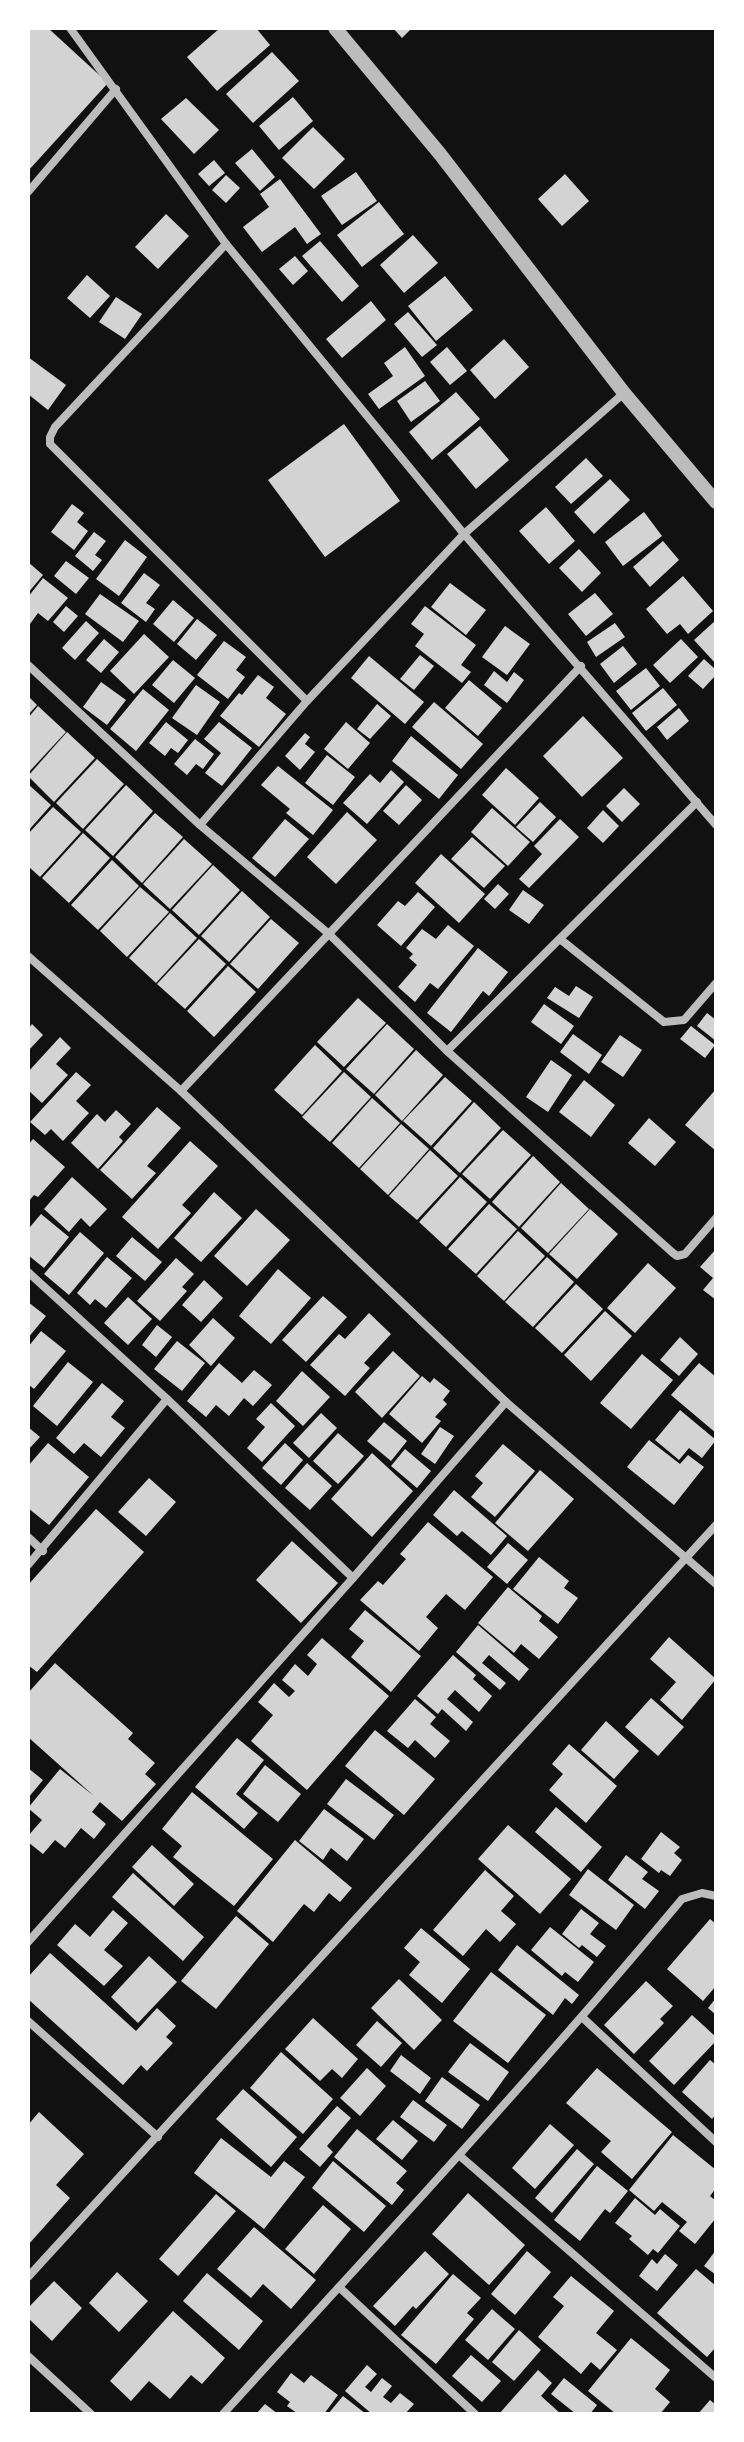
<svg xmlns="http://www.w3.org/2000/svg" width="744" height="2442" viewBox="0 0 744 2442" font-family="'PT Sans Narrow',sans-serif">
<rect width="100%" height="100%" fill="#111"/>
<g fill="#d3d3d3">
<polygon points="28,28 48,28 108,83 28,171"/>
<polygon points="220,28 256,28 270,45 217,91 187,57"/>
<polygon points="393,28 412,28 402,38"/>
<polygon points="272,52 299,81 253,123 226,94"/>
<polygon points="293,97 313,121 279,150 259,126"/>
<polygon points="186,98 219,130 194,154 161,119"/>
<polygon points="313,127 345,159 314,189 282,158"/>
<polygon points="252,149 275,177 260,191 235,163"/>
<polygon points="214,160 225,173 209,186 198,174"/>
<polygon points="356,172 377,201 342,225 321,196"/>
<polygon points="565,174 589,201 562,226 538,199"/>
<polygon points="226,175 240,188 226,203 212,190"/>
<polygon points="280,179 321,234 307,244 295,227 262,252 243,227 269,207 260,194"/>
<polygon points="379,202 404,234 362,267 337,235"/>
<polygon points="166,214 189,236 158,269 135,247"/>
<polygon points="413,235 438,263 404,293 380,265"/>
<polygon points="320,241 359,286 342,302 302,256"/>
<polygon points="295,256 308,271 293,285 279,269"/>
<polygon points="87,275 110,296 90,318 67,298"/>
<polygon points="445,276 473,310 436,341 408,306"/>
<polygon points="116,297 142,314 125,339 99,322"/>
<polygon points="371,301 386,320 342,358 326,339"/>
<polygon points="408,312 437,345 422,357 394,324"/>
<polygon points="504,339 529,367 495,399 470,370"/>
<polygon points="405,347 425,376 379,409 368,394 393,376 384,363"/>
<polygon points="447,347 467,371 450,385 430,362"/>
<polygon points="28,357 66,385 48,410 28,394"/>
<polygon points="425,381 440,401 411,422 397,401"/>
<polygon points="456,392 480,419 432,460 409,432"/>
<polygon points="344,424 400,501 325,557 268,480"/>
<polygon points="480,426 509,460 476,489 447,454"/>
<polygon points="586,458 603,476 571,504 555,487"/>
<polygon points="610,479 630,500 594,534 574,512"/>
<polygon points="72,504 84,513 77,522 88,531 74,550 51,532"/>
<polygon points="546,507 575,541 549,564 519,531"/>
<polygon points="644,512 662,536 623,566 605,542"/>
<polygon points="94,532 106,541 95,555 102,560 93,571 75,556"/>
<polygon points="125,540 147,557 119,596 96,579"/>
<polygon points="663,541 679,560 650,587 633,567"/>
<polygon points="579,549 601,573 582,592 559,568"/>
<polygon points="66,561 89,578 76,594 54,576"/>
<polygon points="28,562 43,575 28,593"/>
<polygon points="144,573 160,585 146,603 155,609 146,622 121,603"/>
<polygon points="683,576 713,611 688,634 680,624 667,634 646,609"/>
<polygon points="43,578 68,598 48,621 38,613 30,624 28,597"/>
<polygon points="450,583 486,610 466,635 431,607"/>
<polygon points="595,593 613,614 586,636 568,614"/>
<polygon points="100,594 139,621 123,642 85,614"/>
<polygon points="173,600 194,618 174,642 153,624"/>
<polygon points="66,606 78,616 64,632 53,622"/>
<polygon points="425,606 476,645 461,665 471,672 462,683 415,646 424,634 411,624"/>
<polygon points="197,619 217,635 196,660 177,644"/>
<polygon points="716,620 716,664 694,640"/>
<polygon points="86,621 99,633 75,660 62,648"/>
<polygon points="615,623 625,637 596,657 587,642"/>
<polygon points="505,626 530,644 507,675 482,657"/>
<polygon points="144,634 169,657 134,694 110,671"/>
<polygon points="104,639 119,652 101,673 86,660"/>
<polygon points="681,639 698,657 670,683 653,665"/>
<polygon points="224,641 246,657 236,670 245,677 228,699 197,675"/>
<polygon points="623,646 637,664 614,683 600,664"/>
<polygon points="420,655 434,666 414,690 400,679"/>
<polygon points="369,656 424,702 405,724 351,678"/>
<polygon points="704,659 716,670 716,675 703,689 688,676"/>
<polygon points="173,660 195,678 174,703 152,685"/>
<polygon points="646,668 660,686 631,710 616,691"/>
<polygon points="494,671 507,682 514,672 524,680 507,703 484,685"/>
<polygon points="258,675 274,687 266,698 286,714 259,747 220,716 239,693 242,695"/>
<polygon points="469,680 502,708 478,736 445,708"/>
<polygon points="101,682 126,700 107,725 83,707"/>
<polygon points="196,685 220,702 197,735 172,718"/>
<polygon points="663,688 677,705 646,731 632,713"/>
<polygon points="143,689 169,710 136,751 110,729"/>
<polygon points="28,696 37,705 28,715"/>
<polygon points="434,702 483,744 461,769 412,727"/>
<polygon points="377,704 391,716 370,739 357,729"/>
<polygon points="38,706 66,732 28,773 28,718"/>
<polygon points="679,708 689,721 667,740 657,727"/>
<polygon points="583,716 623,758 582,797 543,756"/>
<polygon points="166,722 188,740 178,753 171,748 165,756 149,743"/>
<polygon points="219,722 252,748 222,786 205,773 221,753 204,739"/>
<polygon points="346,722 370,743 348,769 324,749"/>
<polygon points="67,732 95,758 54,802 28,776"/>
<polygon points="305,733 310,737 305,744 315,752 300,770 285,756"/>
<polygon points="411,736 458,775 439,799 392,761"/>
<polygon points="195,739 214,754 203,769 196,764 187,775 174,764"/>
<polygon points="327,755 355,777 333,805 305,783"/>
<polygon points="97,759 124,784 83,829 56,803"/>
<polygon points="278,766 333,810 313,835 286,813 290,809 261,785"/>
<polygon points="506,768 539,798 515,825 482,795"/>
<polygon points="391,770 404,782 367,824 343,803 370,774 380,783"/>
<polygon points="28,784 51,805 28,831"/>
<polygon points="126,785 153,811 113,856 85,830"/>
<polygon points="406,785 422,800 399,825 383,811"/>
<polygon points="624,788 640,804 622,822 606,806"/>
<polygon points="540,802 556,817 533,842 516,827"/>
<polygon points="53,807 81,832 40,877 28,866 28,834"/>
<polygon points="492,808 530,842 508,866 471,832"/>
<polygon points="603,810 619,826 603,843 587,828"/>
<polygon points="347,812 377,840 336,884 307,857"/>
<polygon points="155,813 183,837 142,883 115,857"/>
<polygon points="285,819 309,839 275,877 252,858"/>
<polygon points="560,819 579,837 529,888 519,879 542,854 534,846"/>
<polygon points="83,833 110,858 69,903 42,878"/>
<polygon points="472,837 505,866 484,888 451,859"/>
<polygon points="184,839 212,864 170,909 143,884"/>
<polygon points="441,854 485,894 459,923 415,883"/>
<polygon points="112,860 139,886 98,930 71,905"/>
<polygon points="213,865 240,890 199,935 172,910"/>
<polygon points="498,884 509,894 495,909 484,899"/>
<polygon points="140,887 169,912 127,957 100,931"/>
<polygon points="523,890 544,905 529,924 509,910"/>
<polygon points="242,891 270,917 229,962 201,936"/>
<polygon points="418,892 435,907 401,946 377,925 398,901 405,906"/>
<polygon points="170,913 197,938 156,983 129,958"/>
<polygon points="271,919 299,943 258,989 230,964"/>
<polygon points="448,925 474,946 438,989 430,983 415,1002 398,987 417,965 409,958 413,954 406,948 422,929 436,939"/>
<polygon points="199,939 226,964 185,1009 157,984"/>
<polygon points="478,948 508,972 489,996 483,991 451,1032 427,1013"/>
<polygon points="228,966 256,992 214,1037 187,1011"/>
<polygon points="576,986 593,997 579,1018 547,998 555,987 569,996"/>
<polygon points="358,998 386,1023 344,1067 317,1042"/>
<polygon points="544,1004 574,1026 561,1044 531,1022"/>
<polygon points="707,1013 716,1020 716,1041 697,1026"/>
<polygon points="32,1024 43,1035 28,1051 28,1029"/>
<polygon points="387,1024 414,1049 374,1094 346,1069"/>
<polygon points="691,1026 715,1045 705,1058 680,1039"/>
<polygon points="573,1034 602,1055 589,1074 560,1052"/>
<polygon points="620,1035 642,1050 623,1077 601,1062"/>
<polygon points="60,1037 71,1048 56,1064 68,1075 42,1103 28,1090 28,1072"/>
<polygon points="315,1045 342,1071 302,1115 274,1090"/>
<polygon points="416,1050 443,1075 402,1121 375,1095"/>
<polygon points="551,1060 572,1075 548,1112 526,1097"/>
<polygon points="76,1072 91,1085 76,1101 89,1113 63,1141 51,1129 45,1135 30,1122"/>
<polygon points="344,1072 371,1097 330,1142 302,1117"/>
<polygon points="445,1077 472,1101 431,1146 403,1121"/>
<polygon points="584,1080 615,1105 591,1137 559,1112"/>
<polygon points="716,1089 716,1151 685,1125"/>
<polygon points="372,1098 400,1123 359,1168 332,1143"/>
<polygon points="474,1102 501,1128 460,1173 433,1148"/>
<polygon points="157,1107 181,1128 147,1166 156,1173 132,1199 100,1170"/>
<polygon points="116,1110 131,1124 119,1137 123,1141 98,1169 71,1143 97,1114 105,1122"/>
<polygon points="649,1118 676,1142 655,1166 628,1143"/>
<polygon points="401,1124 429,1149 388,1195 360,1169"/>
<polygon points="503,1130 531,1155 490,1199 462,1174"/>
<polygon points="33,1139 65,1167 38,1197 34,1195 28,1202 28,1145"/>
<polygon points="190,1141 218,1166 182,1205 191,1213 158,1249 122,1217"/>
<polygon points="430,1150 458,1176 417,1220 389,1196"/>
<polygon points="533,1156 560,1182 519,1227 492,1202"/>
<polygon points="72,1177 107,1209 90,1227 81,1218 69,1232 44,1209"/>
<polygon points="460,1177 487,1202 446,1247 419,1222"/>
<polygon points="561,1183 589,1209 548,1253 521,1228"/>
<polygon points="214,1192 242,1218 201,1262 174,1238"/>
<polygon points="489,1204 517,1229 476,1274 448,1249"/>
<polygon points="256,1209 290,1240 247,1286 214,1256"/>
<polygon points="590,1209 618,1234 577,1279 549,1254"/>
<polygon points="41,1214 69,1237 44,1268 28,1255 28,1225 30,1227"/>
<polygon points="518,1231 545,1256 504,1301 477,1276"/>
<polygon points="80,1232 104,1253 69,1295 44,1274"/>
<polygon points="132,1237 162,1262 145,1281 116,1256"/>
<polygon points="716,1249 716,1300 703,1290 713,1278 700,1267"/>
<polygon points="107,1257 132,1278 106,1308 95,1299 90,1305 77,1293"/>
<polygon points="547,1257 574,1282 533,1327 505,1302"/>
<polygon points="176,1258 194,1274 182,1287 187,1291 160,1321 137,1301"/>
<polygon points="648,1263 676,1288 635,1333 607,1308"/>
<polygon points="278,1269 311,1298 271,1344 239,1316"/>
<polygon points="204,1280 223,1298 201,1322 182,1305"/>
<polygon points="576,1284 603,1309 562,1353 535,1328"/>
<polygon points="323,1296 347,1317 306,1362 282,1340"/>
<polygon points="128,1297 152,1319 128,1345 104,1323"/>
<polygon points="28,1302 46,1316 28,1338"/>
<polygon points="605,1311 632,1336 591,1381 564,1355"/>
<polygon points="369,1313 391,1334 364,1363 370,1368 345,1396 310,1365 339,1334 345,1339"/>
<polygon points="213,1318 235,1338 211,1366 189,1345"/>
<polygon points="157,1325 172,1337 156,1357 142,1345"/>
<polygon points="41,1331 66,1351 34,1389 28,1384 28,1347"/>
<polygon points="680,1337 698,1354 679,1376 660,1360"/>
<polygon points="177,1341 205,1363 182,1391 154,1369"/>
<polygon points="393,1351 420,1376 382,1418 355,1392"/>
<polygon points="642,1354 673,1380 631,1429 600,1403"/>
<polygon points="68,1362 93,1382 57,1426 33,1406"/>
<polygon points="219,1363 242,1383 254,1370 272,1385 253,1406 244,1398 229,1416 216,1405 206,1417 187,1401"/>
<polygon points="699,1363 716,1377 716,1433 671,1395"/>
<polygon points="302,1371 330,1397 303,1426 276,1401"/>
<polygon points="422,1376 430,1383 434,1378 450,1391 443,1400 447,1404 435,1417 441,1421 422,1443 389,1414"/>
<polygon points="102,1383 124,1401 111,1417 125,1428 101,1457 84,1443 74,1454 56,1438"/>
<polygon points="271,1403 295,1426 262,1462 247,1448 265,1427 256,1419"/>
<polygon points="680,1410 716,1440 702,1458 689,1448 679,1460 655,1440"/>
<polygon points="321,1413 337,1428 309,1458 293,1443"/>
<polygon points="384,1422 407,1441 391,1461 367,1441"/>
<polygon points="28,1427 40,1437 28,1450"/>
<polygon points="440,1427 454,1436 435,1464 421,1454"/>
<polygon points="338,1433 364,1456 338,1484 313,1461"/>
<polygon points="649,1440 680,1464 688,1455 704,1467 674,1505 627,1467"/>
<polygon points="48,1443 89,1477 49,1525 28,1508 28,1466"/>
<polygon points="285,1443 303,1460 281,1485 262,1468"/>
<polygon points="503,1444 535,1471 495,1517 471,1497 483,1483 475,1476"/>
<polygon points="405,1449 431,1471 417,1488 391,1466"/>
<polygon points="372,1453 413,1491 372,1537 331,1499"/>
<polygon points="307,1463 332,1486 310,1510 285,1488"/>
<polygon points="540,1470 574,1499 528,1551 495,1523"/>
<polygon points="149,1478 176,1502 146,1536 118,1512"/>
<polygon points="454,1490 507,1536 491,1555 462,1531 457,1536 433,1515"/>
<polygon points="96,1509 144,1552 37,1672 28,1665 28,1585"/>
<polygon points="428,1522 493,1577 465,1610 446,1594 426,1617 438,1628 419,1651 360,1600 378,1581 383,1585 406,1559 400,1554"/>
<polygon points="292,1541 338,1583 301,1623 256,1580"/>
<polygon points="508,1543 528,1560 507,1584 487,1567"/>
<polygon points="539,1557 569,1581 564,1588 578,1598 558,1624 513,1589"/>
<polygon points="508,1587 542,1616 539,1621 558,1637 539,1659 521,1644 514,1653 478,1623"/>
<polygon points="365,1610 421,1656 391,1692 351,1657 364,1641 349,1629"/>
<polygon points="478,1625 529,1669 519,1681 489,1655 482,1663 506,1683 500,1690 456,1652"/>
<polygon points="669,1637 716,1679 682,1720 660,1700 676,1682 650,1659"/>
<polygon points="322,1638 389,1696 307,1790 251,1741 273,1715 258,1702 274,1683 289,1697 295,1691 282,1680 295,1664 308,1676 317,1664 307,1655"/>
<polygon points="453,1655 476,1675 473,1679 492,1696 479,1712 455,1690 447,1699 473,1722 466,1731 442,1709 438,1714 417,1696"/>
<polygon points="55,1663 133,1733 128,1739 155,1763 145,1774 156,1784 122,1821 100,1802 92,1812 106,1824 94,1839 81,1828 65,1848 55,1840 43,1854 28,1842 28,1836 42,1820 28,1808 60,1769 94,1796 28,1737 28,1693"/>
<polygon points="651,1698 684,1727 658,1756 625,1727"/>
<polygon points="415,1699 436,1717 430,1724 450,1741 435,1758 415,1740 408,1748 387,1731"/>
<polygon points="606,1721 639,1751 614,1779 581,1750"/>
<polygon points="375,1730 435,1779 404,1815 345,1766"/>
<polygon points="237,1738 264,1760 236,1794 258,1813 244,1829 195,1787"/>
<polygon points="569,1744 617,1786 586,1823 549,1790 563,1774 552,1764"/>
<polygon points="265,1765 301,1794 278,1822 243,1794"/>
<polygon points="28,1768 43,1780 28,1798"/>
<polygon points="346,1779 394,1815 374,1840 327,1804"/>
<polygon points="192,1792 273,1859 234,1906 173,1857 182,1846 162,1829"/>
<polygon points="556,1807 602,1847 581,1872 535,1832"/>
<polygon points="324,1809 364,1839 347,1861 331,1848 323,1860 299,1841"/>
<polygon points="508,1825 571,1879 540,1914 478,1859"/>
<polygon points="661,1832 680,1847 674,1853 682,1860 670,1876 661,1870 659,1873 641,1859"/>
<polygon points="295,1840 352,1888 340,1902 329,1893 314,1912 304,1904 273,1942 237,1911"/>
<polygon points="152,1845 194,1884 174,1906 132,1867"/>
<polygon points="626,1855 648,1872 642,1879 659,1891 645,1909 608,1880"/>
<polygon points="588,1869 634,1905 616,1930 569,1895"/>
<polygon points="485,1870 514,1896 501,1911 516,1924 500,1942 486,1929 463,1956 433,1930"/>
<polygon points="133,1873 204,1937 183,1961 112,1897"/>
<polygon points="581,1909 599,1923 590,1934 606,1946 597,1957 582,1945 579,1948 562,1934"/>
<polygon points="113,1910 128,1923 104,1950 123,1966 104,1986 57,1945 75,1924 90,1937"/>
<polygon points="236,1916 269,1944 216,2009 181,1981"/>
<polygon points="710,1919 716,1924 716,1986 703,2001 667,1969"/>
<polygon points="550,1927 594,1962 578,1982 565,1972 562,1976 531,1950"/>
<polygon points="421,1928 470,1969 442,2003 409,1975 420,1962 404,1948"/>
<polygon points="517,1945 579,1995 572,2004 565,1998 553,2015 498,1970"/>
<polygon points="50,1953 136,2031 157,2008 176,2026 166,2037 173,2043 147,2071 141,2065 123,2085 28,1999 28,1977"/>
<polygon points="149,1956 177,1982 138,2023 111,1997"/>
<polygon points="491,1972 546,2015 508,2063 453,2021"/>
<polygon points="399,1979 442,2020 414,2050 371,2008"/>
<polygon points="646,1981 673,2006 660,2019 664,2023 634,2054 604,2025"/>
<polygon points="716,1998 716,2015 708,2008"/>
<polygon points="692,2015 716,2037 716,2041 674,2085 649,2061"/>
<polygon points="313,2018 358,2059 342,2078 332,2069 320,2081 285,2049"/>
<polygon points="377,2021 402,2043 381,2067 356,2045"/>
<polygon points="470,2043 509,2072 488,2101 448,2072"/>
<polygon points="281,2052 333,2099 303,2134 250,2088"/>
<polygon points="401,2055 431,2078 420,2094 390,2071"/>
<polygon points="710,2060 716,2065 716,2114 712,2119 682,2092"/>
<polygon points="367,2068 386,2086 360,2116 340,2098"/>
<polygon points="597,2068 672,2132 632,2179 601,2152 611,2141 566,2103"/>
<polygon points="442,2077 480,2105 462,2129 425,2101"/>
<polygon points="243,2089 297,2137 271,2167 216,2119"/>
<polygon points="413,2100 447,2125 434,2142 400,2117"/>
<polygon points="337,2106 351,2118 327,2146 333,2152 320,2167 299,2149"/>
<polygon points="39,2112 84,2154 56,2185 70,2198 28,2245 28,2125"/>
<polygon points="393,2120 418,2141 402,2160 376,2139"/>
<polygon points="550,2124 574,2145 535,2189 512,2168"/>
<polygon points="357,2129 407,2171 396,2183 404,2190 392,2205 334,2157"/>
<polygon points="673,2135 716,2170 716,2188 710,2196 716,2201 716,2218 695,2244 679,2231 687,2222 662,2202 654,2211 629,2190"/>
<polygon points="221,2138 271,2177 284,2161 305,2177 264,2229 194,2173"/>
<polygon points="577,2149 594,2164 552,2213 535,2198"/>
<polygon points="333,2161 386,2206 364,2232 312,2188"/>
<polygon points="597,2166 628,2191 610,2213 605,2209 580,2241 554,2220"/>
<polygon points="468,2193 525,2245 489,2285 432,2234"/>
<polygon points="216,2194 236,2211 178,2276 159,2259"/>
<polygon points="635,2198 655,2215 660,2209 680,2226 658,2253 653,2249 648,2255 629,2239 632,2236 615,2223"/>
<polygon points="323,2205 351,2229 314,2274 285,2249"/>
<polygon points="254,2227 316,2280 291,2309 263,2284 251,2298 217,2269"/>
<polygon points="716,2250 716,2275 704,2266"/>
<polygon points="425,2251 449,2274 416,2309 413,2306 395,2326 373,2306"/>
<polygon points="527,2251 551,2272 515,2315 491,2294"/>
<polygon points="665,2254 678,2265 657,2291 639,2276 652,2259 657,2264"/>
<polygon points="696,2269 716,2286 716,2347 707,2357 657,2313"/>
<polygon points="117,2272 148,2301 119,2332 89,2303"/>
<polygon points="207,2273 263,2321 239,2350 183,2301"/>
<polygon points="453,2274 481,2298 467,2313 474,2319 436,2364 401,2335"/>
<polygon points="571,2276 614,2311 596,2333 617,2350 600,2370 591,2362 581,2374 538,2337 564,2306 553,2297"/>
<polygon points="54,2281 82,2308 52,2341 28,2318 28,2308"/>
<polygon points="492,2309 515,2329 488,2360 465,2340"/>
<polygon points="173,2311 225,2358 202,2384 191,2375 170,2399 149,2381 131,2401 110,2381"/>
<polygon points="519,2330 541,2350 514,2381 492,2362"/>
<polygon points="631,2338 670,2370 655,2389 670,2402 660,2414 616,2414 588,2391"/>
<polygon points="471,2355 501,2381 482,2402 452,2376"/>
<polygon points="367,2365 377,2374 365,2387 371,2392 382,2378 392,2386 383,2397 391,2403 400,2393 414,2404 405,2414 372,2414 345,2391"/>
<polygon points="538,2370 552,2383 541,2396 561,2414 499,2414"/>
<polygon points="291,2373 304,2383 311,2375 338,2395 324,2414 298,2414 287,2406 290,2402 277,2392"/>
<polygon points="564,2378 597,2405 590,2414 576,2414 551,2394"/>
<polygon points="343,2396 366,2414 328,2414"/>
<polygon points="710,2400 716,2405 716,2414 698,2414"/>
<polygon points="265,2404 278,2414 256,2414"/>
</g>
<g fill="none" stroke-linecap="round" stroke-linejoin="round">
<g stroke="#bcbcbc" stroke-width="8">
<polyline points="70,28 226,244 464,534 716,825"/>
<polyline points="28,192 116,89"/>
<polyline points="226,244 55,427 50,437 50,444 307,701"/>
<polyline points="28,665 200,825 329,934 447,1051 673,1253 677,1256 685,1254 716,1218"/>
<polyline points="200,825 307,701 464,534 624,393"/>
<polyline points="560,939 664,1022 684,1020 716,983"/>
<polyline points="28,956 181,1091 506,1402 716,1584"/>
<polyline points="447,1051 697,802"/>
<polyline points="181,1091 581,666"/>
<polyline points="28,1272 167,1399 353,1578"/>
<polyline points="28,1537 43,1551"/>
<polyline points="28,1565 167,1399"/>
<polyline points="28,1942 353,1578 506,1402"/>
<polyline points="583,2018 716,2142"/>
<polyline points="28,2021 158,2137"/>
<polyline points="460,2156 716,2378"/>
<polyline points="28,2277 716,1525"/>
<polyline points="339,2287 475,2414"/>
<polyline points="28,2356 91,2414"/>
<path d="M223,2414C378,2244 534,2076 682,1899L702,1893L716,1896"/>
</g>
<polyline stroke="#bcbcbc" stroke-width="14" points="335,28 440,154 624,393 716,502"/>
</g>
<rect width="744" height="2442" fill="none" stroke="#ffffff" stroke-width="60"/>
</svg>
